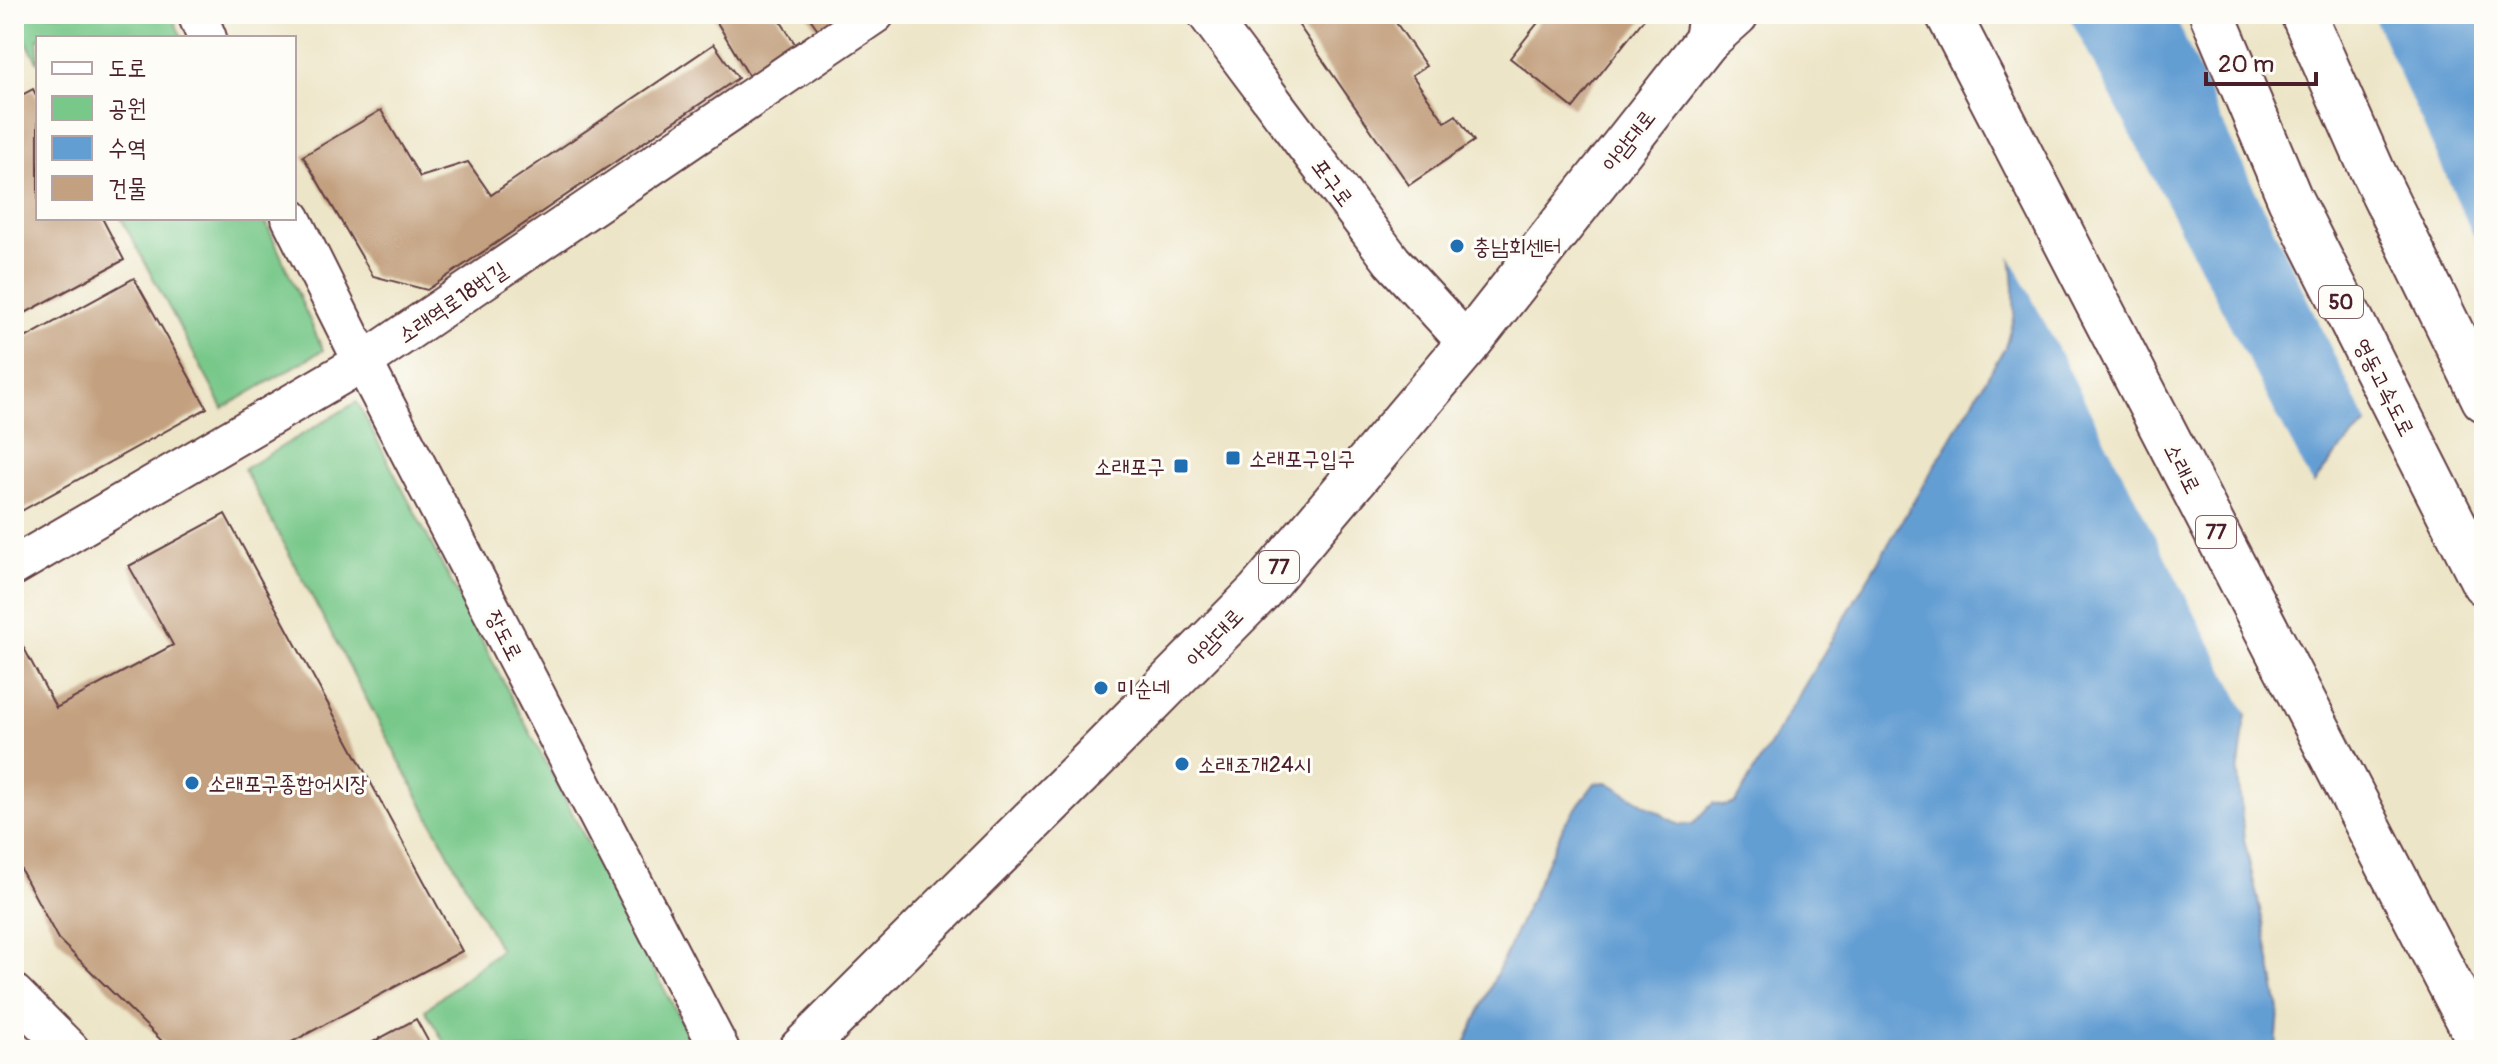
<svg xmlns="http://www.w3.org/2000/svg" width="2498" height="1064" viewBox="0 0 2498 1064" font-family="Pangolin,'Poor Story',sans-serif">
<rect width="100%" height="100%" fill="#fdfcf7"/>
<filter id="ink" filterUnits="userSpaceOnUse"><feTurbulence type="fractalNoise" baseFrequency=".0125" numOctaves="2"/><feDisplacementMap in="SourceGraphic" scale="16" xChannelSelector="R" yChannelSelector="G"/><feConvolveMatrix kernelMatrix="1 2 1 2 8 2 1 2 1" color-interpolation-filters="sRGB"/></filter>
<filter id="wash" filterUnits="userSpaceOnUse"><feTurbulence type="fractalNoise" baseFrequency=".006" numOctaves="4" result="noise"/><feDisplacementMap in="SourceGraphic" scale="32" xChannelSelector="R" yChannelSelector="G"/><feGaussianBlur stdDeviation="1.8" result="paint"/><feColorMatrix in="noise" values="0 0 0 0 0 0 0 0 0 0 0 0 0 0 0 0 0 1.4 0 .05"/><feComposite in="paint" operator="in"/></filter>
<g filter="url(#wash)">
<rect width="100%" height="100%" fill="#ede5c7"/>
<g fill="#78c88a" stroke="#61745a" stroke-width="2">
<polygon points="14,14 171,14 182,38 38,38 38,63 14,18"/>
<polygon points="121,218 264,218 323,350 223,408"/>
<polygon points="357,402 696,1050 449,1050 425,1010 500,950 244,469"/>
</g>
<polygon fill="#639ed3" stroke="#565e7f" stroke-width="2" points="1994,14 2484,14 2484,310 2340,450 2310,488 2286,542 2248,699 2238,774 2244,839 2263,922 2279,1010 2276,1050 1462,1050 1565,823 1595,783 1607,782 1680,825 1693,824 1713,803 1724,806 1735,803 2005,347 2014,315 2014,287 1991,28"/>
<g fill="#ede5c7">
<polygon points="1990,14 2068,14 2315,489 2289,543 2252,700 2250,720 2006,248 1987,28"/>
<polygon points="2174,14 2372,14 2484,259 2484,316 2369,427 2218,113"/>
</g>
<g id="blocks">
<g fill="#c3a07f">
<polygon points="712,14 776,14 797,47 749,76"/>
<polygon points="807,14 845,14 819,31"/>
<polygon points="1291,14 1390,14 1426,66 1412,75 1445,122 1456,115 1474,141 1409,185"/>
<polygon points="1545,14 1648,14 1573,108 1510,58"/>
<polygon points="714,44 738,78 427,290 373,276 303,156 381,110 420,177 468,162 491,195"/>
<polygon points="33,89 38,99 38,218 102,218 124,260 14,319 14,99"/>
<polygon points="134,278 207,408 14,515 14,344"/>
<polygon points="225,514 462,951 277,1050 171,1050 58,939 14,857 14,636 17,635 56,708 173,645 129,566"/>
<polygon points="416,1019 433,1050 358,1050"/>
</g>
</g>
</g>
<g filter="url(#ink)">
<use href="#blocks" fill-opacity="0" stroke="#623d42" stroke-width="2"/>
<g fill="none" stroke-linecap="round" stroke-linejoin="round">
<g stroke="#623d42" stroke-width="42">
<g id="minor">
<polyline points="197,14 207,38"/>
<polyline points="1207,14 1392,261 1468,344"/>
<polyline points="291,218 363,362 720,1050"/>
<polyline points="14,566 363,362 875,14"/>
<polyline points="14,994 70,1050"/>
</g>
</g>
<g stroke="#623d42" stroke-width="48">
<g id="major">
<polyline points="1711,14 1707,40 1736,14"/>
<polyline points="1948,14 2484,1050"/>
<polyline points="801,1050 1083,770 1259,592 1468,344 1707,40"/>
</g>
</g>
<g stroke="#623d42" stroke-width="48">
<g id="highway">
<polyline points="2212,14 2290,199 2484,583"/>
<polyline points="2303,14 2372,170 2484,399"/>
</g>
</g>
<use href="#minor" stroke="#fff" stroke-width="38"/>
<use href="#major" stroke="#fff" stroke-width="44"/>
<use href="#highway" stroke="#fff" stroke-width="44"/>
</g>
</g>
<g fill="#1f6fb2" stroke="#fdfcf7" stroke-width="3">
<circle cx="1457" cy="246" r="8"/>
<rect x="1225" y="450" width="16" height="16" rx="4"/>
<rect x="1173" y="458" width="16" height="16" rx="4"/>
<circle cx="1101" cy="688" r="8"/>
<circle cx="1182" cy="764" r="8"/>
<circle cx="192" cy="783" r="8"/>
</g>
<g text-anchor="middle" stroke-width="6" stroke-linejoin="round" paint-order="stroke">
<g fill="#fdfcf7" stroke="#806168" stroke-width="2">
<rect x="2319" y="286" width="44" height="32" rx="6"/>
<rect x="2196" y="516" width="40" height="32" rx="6"/>
<rect x="1259" y="551" width="40" height="32" rx="6"/>
</g>
<g font-size="20" font-weight="bold" fill="#4a1f2b">
<text x="2341" y="309">50</text>
<text x="2216" y="539">77</text>
<text x="1279" y="574">77</text>
</g>
<g font-size="22" fill="#4a1f2b" stroke="#fdfcf7">
<text transform="translate(1628 140) rotate(-52)" y="8">아암대로</text>
<text transform="translate(1333 182) rotate(53)" y="8">포구로</text>
<text transform="translate(452 302) rotate(-34)" y="8">소래역로18번길</text>
<text transform="translate(2385 387) rotate(63)" y="8">영동고속도로</text>
<text transform="translate(2183 468) rotate(63)" y="8">소래로</text>
<text transform="translate(505 635) rotate(63)" y="8">장도로</text>
<text transform="translate(1214 637) rotate(-46)" y="8">아암대로</text>
</g>
<g font-size="22" fill="#4a1f2b" stroke="#fdfcf7" text-anchor="start">
<text x="1473" y="254">충남회센터</text>
<text x="1249" y="466">소래포구입구</text>
<text x="1165" y="474" text-anchor="end">소래포구</text>
<text x="1117" y="696">미순네</text>
<text x="1198" y="772">소래조개24시</text>
<text x="208" y="791">소래포구종합어시장</text>
</g>
</g>
<rect width="2498" height="1064" fill="none" stroke="#fdfcf7" stroke-width="48"/>
<rect x="36" y="36" width="260" height="184" fill="#fdfcf7" stroke="#b5a4a5" stroke-width="2"/>
<rect x="52" y="62" width="40" height="12" fill="#ffffff" stroke="#b5a4a5" stroke-width="2"/>
<text x="108" y="76" font-size="24" fill="#4a1f2b">도로</text>
<rect x="52" y="96" width="40" height="24" fill="#78c88a" stroke="#b5a4a5" stroke-width="2"/>
<text x="108" y="116" font-size="24" fill="#4a1f2b">공원</text>
<rect x="52" y="136" width="40" height="24" fill="#639ed3" stroke="#b5a4a5" stroke-width="2"/>
<text x="108" y="156" font-size="24" fill="#4a1f2b">수역</text>
<rect x="52" y="176" width="40" height="24" fill="#c3a07f" stroke="#b5a4a5" stroke-width="2"/>
<text x="108" y="196" font-size="24" fill="#4a1f2b">건물</text>
<path d="M2206 72v12h110v-12" fill="none" stroke="#4a1f2b" stroke-width="4"/>
<text x="2218" y="72" font-size="24" fill="#4a1f2b" stroke="#fdfcf7" stroke-width="6" paint-order="stroke">20 m</text>
</svg>
